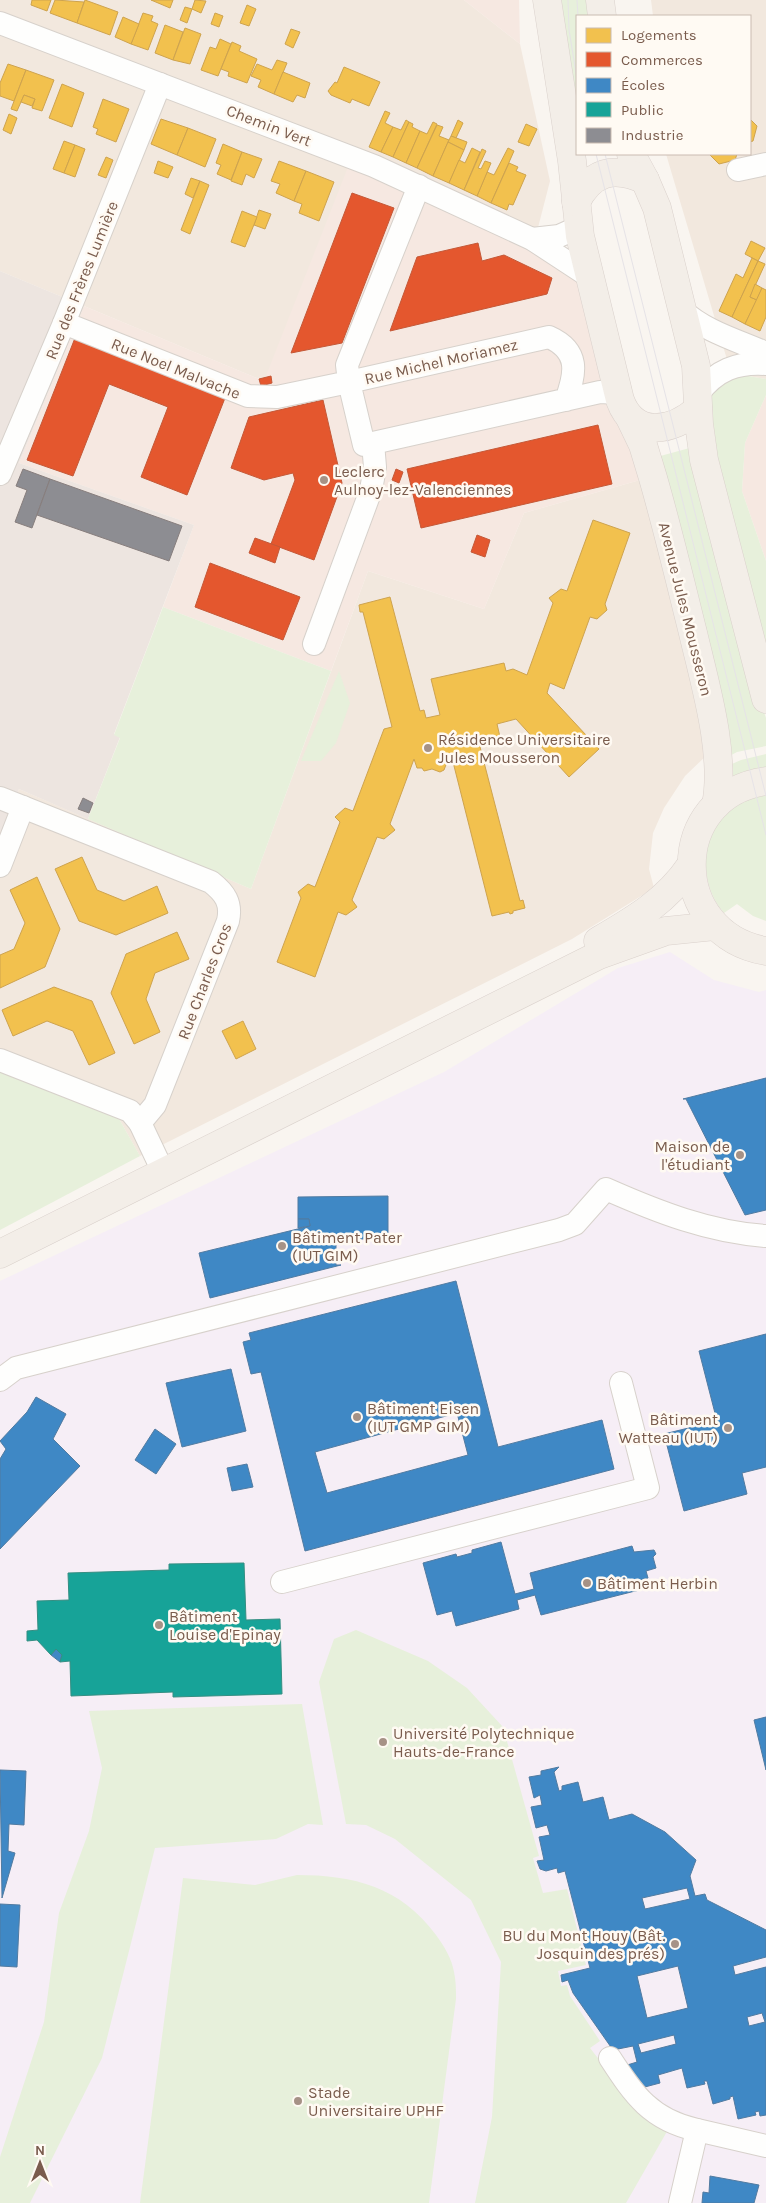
<svg xmlns="http://www.w3.org/2000/svg" width="766" height="2203" viewBox="0 0 766 2203" font-family="Karla,sans-serif">
<rect width="100%" height="100%" fill="#f9f5f0"/>
<g fill="#f2e8de">
<polygon points="0,0 464,0 520,44 550,181 532,251 264,381 0,271"/>
<polygon points="651,0 766,0 766,379 731,373 666,154 750,154 750,16 653,16"/>
<polygon points="647,478 709,753 685,776 664,808 653,833 649,869 654,888 572,939 140,1156 118,1117 0,1072 0,840 19,789 251,889 368,571 484,609 524,513"/>
</g>
<g fill="#f6e8e1">
<polygon points="464,0 519,0 520,44"/>
<polygon points="348,167 532,251 583,280 647,478 524,513 484,609 368,571 331,671 163,607 194,525 19,463 84,306 264,381"/>
<polygon points="766,395 766,561 742,491 745,443"/>
</g>
<polygon fill="#ede5e0" points="0,271 84,306 19,463 194,525 114,734 120,737 88,819 19,789 0,840"/>
<polygon fill="#f6eef6" points="670,952 714,980 759,992 766,990 766,2203 0,2203 0,1281 444,1072 618,968"/>
<g fill="#e7f0db">
<polygon points="551,0 594,0 596,16 577,16 577,154"/>
<polygon points="731,373 766,379 766,395 745,443 742,491 766,561 766,668 711,467 709,397"/>
<polygon points="697,446 756,689 766,718 766,746 737,752 724,759 653,458"/>
<polygon points="163,607 331,671 251,889 88,819 120,738 114,735"/>
<polygon points="339,671 350,703 336,743 321,761 301,761"/>
<polygon points="766,754 766,768 732,779 725,767 741,760"/>
<path d="M766,794V921L753,916L737,904L724,913C695,879 701,827 740,803C747,799 758,797 766,794Z"/>
<polygon points="0,1072 118,1117 140,1156 0,1230"/>
<polygon points="356,1630 428,1661 467,1688 503,1727 539,1856 533,1858 543,1893 567,1889 586,1965 558,1971 561,1986 567,1985 570,1996 600,2041 590,2048 623,2090 669,2128 626,2203 475,2203 492,2117 501,1962 471,1900 395,1839 366,1825 346,1824 319,1682 334,1639"/>
<polygon points="302,1704 323,1825 308,1824 276,1839 155,1848 102,2058 30,2203 0,2203 0,2157 44,2022 59,1913 89,1831 102,1768 89,1711"/>
<path d="M297,1875C354,1875 401,1887 436,1935C444,1946 452,1959 454,1972C456,1981 456,1990 456,1999L429,2203H140L183,1878L255,1885Z"/>
</g>
<g fill="#f2c14e" stroke="#cea34e">
<polygon points="32,0 51,0 47,11 31,5"/>
<polygon points="55,0 84,2 77,23 50,13"/>
<polygon points="85,0 118,12 110,35 77,23"/>
<polygon points="151,0 173,0 170,8"/>
<polygon points="195,0 206,1 201,13 192,9"/>
<polygon points="247,5 256,9 249,26 240,23"/>
<polygon points="185,7 192,9 187,23 180,20"/>
<polygon points="143,13 153,16 151,21 158,24 148,50 131,44"/>
<polygon points="215,13 223,16 219,27 211,24"/>
<polygon points="123,17 139,24 131,44 115,37"/>
<polygon points="165,25 183,32 173,60 155,53"/>
<polygon points="185,28 201,34 190,64 173,60"/>
<polygon points="291,29 300,32 293,48 285,44"/>
<polygon points="220,39 231,44 218,76 201,70 210,47 216,49"/>
<polygon points="232,42 241,46 239,51 257,59 247,83 228,76 229,72 221,69"/>
<polygon points="277,60 287,63 274,94 258,87 261,80 251,76 257,64 272,70"/>
<polygon points="8,64 26,70 14,101 0,96 0,83"/>
<polygon points="344,67 380,82 369,106 352,99 350,103 331,95 328,91 335,82 337,83"/>
<polygon points="26,70 54,80 42,111 32,108 35,99 24,95 17,111 11,109"/>
<polygon points="283,72 310,83 305,98 297,95 293,102 274,94"/>
<polygon points="62,84 84,93 72,127 49,118"/>
<polygon points="24,95 35,99 32,106 21,102"/>
<polygon points="103,99 129,109 116,142 96,134 98,129 93,127"/>
<polygon points="385,111 390,113 385,123 393,127 381,152 369,147"/>
<polygon points="9,114 17,118 11,134 3,130"/>
<polygon points="161,119 188,128 177,155 151,144"/>
<polygon points="750,119 757,126 753,141 750,142"/>
<polygon points="406,120 409,122 393,157 381,152 393,127 401,130"/>
<polygon points="458,120 463,123 456,138 451,136"/>
<polygon points="409,122 413,124 412,127 420,131 406,163 393,157"/>
<polygon points="433,122 437,124 417,168 406,163 420,131 427,134"/>
<polygon points="526,124 537,129 529,146 518,142"/>
<polygon points="437,125 443,127 439,136 449,140 433,176 417,168"/>
<polygon points="188,128 216,139 205,167 177,155"/>
<polygon points="451,136 467,142 464,150 448,142"/>
<polygon points="64,141 75,145 64,173 53,169"/>
<polygon points="448,142 464,150 449,183 433,176"/>
<polygon points="223,144 242,152 231,180 217,174 221,165 216,163"/>
<polygon points="75,145 85,149 75,177 64,173"/>
<polygon points="472,148 480,152 464,190 449,183 459,160 465,163"/>
<polygon points="508,148 514,151 491,203 477,196 487,172 494,175"/>
<polygon points="482,149 486,151 478,168 481,169 485,161 491,163 477,196 464,190"/>
<polygon points="242,152 262,159 254,178 246,174 242,185 231,181"/>
<polygon points="709,154 737,154 735,160 719,164"/>
<polygon points="106,157 113,160 106,178 98,175"/>
<polygon points="158,161 173,167 168,178 154,173"/>
<polygon points="279,161 306,171 294,201 276,193 280,184 271,181"/>
<polygon points="509,163 518,167 516,171 526,175 513,205 509,204 507,210 491,203"/>
<polygon points="306,171 334,182 319,221 299,213 302,204 294,201"/>
<polygon points="191,178 200,181 193,198 185,194"/>
<polygon points="200,181 209,185 190,234 181,230"/>
<polygon points="259,210 271,214 265,229 254,225"/>
<polygon points="242,211 257,217 245,247 231,242"/>
<polygon points="751,241 765,248 758,261 745,254"/>
<polygon points="752,258 758,261 732,317 719,311 736,274 743,278"/>
<polygon points="758,261 765,264 750,297 757,300 745,324 732,317"/>
<polygon points="755,284 762,288 757,300 750,297"/>
<polygon points="762,288 766,290 766,317 760,331 745,324"/>
<polygon points="593,520 630,533 605,604 607,610 597,619 590,617 564,689 550,683 547,693 599,749 569,777 516,719 497,724 500,737 479,743 520,901 523,900 525,908 513,911 513,913 510,914 509,912 492,916 452,758 447,762 444,770 440,772 432,769 424,771 422,768 417,768 414,759 390,824 395,830 384,839 377,837 352,900 357,907 346,915 338,912 315,977 277,962 301,898 298,892 308,884 315,887 340,822 335,817 345,808 353,811 384,729 392,727 363,612 360,612 359,605 390,597 420,711 424,710 426,718 440,715 431,679 504,663 506,671 513,669 527,675 553,603 549,598 561,589 567,591"/>
<polygon points="82,857 97,890 124,901 157,886 168,913 116,935 79,921 55,869"/>
<polygon points="37,877 60,929 45,967 0,988 0,955 14,949 25,923 10,890"/>
<polygon points="177,932 189,959 155,973 146,999 160,1032 134,1044 111,993 126,954"/>
<polygon points="54,987 92,1001 115,1053 89,1065 73,1031 47,1021 13,1036 2,1010"/>
<polygon points="243,1021 256,1049 236,1059 222,1031"/>
</g>
<g fill="#e4572e" stroke="#c45837">
<polygon points="352,193 394,208 342,343 291,353"/>
<polygon points="478,243 482,261 504,255 552,278 547,294 390,331 417,257"/>
<polygon points="75,338 225,398 187,495 141,477 168,407 109,384 73,476 27,460"/>
<polygon points="271,376 272,383 261,386 259,379"/>
<polygon points="323,400 342,483 314,560 271,544 295,480 293,473 264,480 231,468 249,417"/>
<polygon points="598,425 612,484 421,528 407,469"/>
<polygon points="396,469 403,472 399,483 392,480"/>
<polygon points="477,535 490,540 485,557 471,552"/>
<polygon points="255,538 280,547 275,563 249,553"/>
<polygon points="210,563 300,597 283,640 195,607"/>
</g>
<g fill="#3f88c5" stroke="#517ba1" fill-rule="evenodd">
<polygon points="766,1078 766,1210 745,1215 686,1099 683,1099"/>
<polygon points="388,1196 388,1239 336,1239 336,1265 341,1265 210,1298 199,1253 310,1226 309,1219 298,1219 298,1197"/>
<polygon points="298,1219 309,1219 310,1226 298,1228"/>
<path d="M456,1281L498,1447L602,1420L614,1469L305,1551L261,1372L251,1374L243,1342L251,1340L249,1333ZM457,1413L468,1455L327,1493L315,1452Z"/>
<polygon points="766,1334 766,1467 742,1473 747,1494 684,1511 664,1434 717,1421 699,1351"/>
<polygon points="231,1369 246,1431 182,1447 166,1383"/>
<polygon points="36,1397 66,1414 53,1439 80,1466 0,1549 0,1459 6,1449 0,1441 27,1412"/>
<polygon points="155,1429 176,1444 156,1474 135,1460"/>
<polygon points="247,1464 253,1487 232,1491 227,1468"/>
<polygon points="501,1542 515,1594 534,1589 530,1573 632,1546 634,1552 654,1550 656,1554 653,1557 656,1568 646,1571 648,1578 640,1580 643,1589 541,1615 535,1595 517,1600 519,1609 456,1626 452,1611 437,1615 423,1563 456,1554 457,1557 472,1553 472,1550"/>
<polygon points="56,1649 62,1655 60,1662 51,1655"/>
<polygon points="766,1717 766,1770 754,1720"/>
<path d="M559,1767L554,1772L559,1791L562,1790V1786L578,1782L583,1802L603,1797L609,1820L632,1814L665,1832L696,1860L690,1876L695,1896L705,1894L707,1900L766,1930V1957L733,1966L735,1975L766,1967V2115L760,2116L759,2111L755,2112L756,2115L738,2119L733,2096L730,2097V2099L713,2104L707,2081H704L705,2084L687,2088L682,2068L658,2075L660,2083L641,2088L624,2066L637,2062L633,2046L613,2050L573,1993L568,1980L562,1982L561,1975L590,1968L565,1871L558,1873L557,1868L546,1871L540,1869L537,1861L544,1860L539,1837L550,1835L547,1825L536,1828L531,1807L542,1805L540,1795L534,1798L529,1777L541,1775V1771ZM687,1888L690,1899L645,1909L642,1898ZM678,1966L688,2008L647,2018L637,1976ZM762,2013L765,2022L749,2026L747,2017ZM674,2035L676,2044L641,2053L638,2044Z"/>
<polygon points="0,1770 26,1771 24,1825 9,1824 8,1851 15,1853 2,1898"/>
<polygon points="0,1904 20,1905 17,1967 0,1966"/>
<polygon points="710,2176 759,2185 754,2203 702,2203 703,2192 709,2193"/>
</g>
<polygon fill="#17a398" stroke="#358e82" points="244,1563 246,1620 280,1619 282,1694 173,1697 173,1692 71,1696 70,1661 60,1662 62,1655 56,1649 51,1655 37,1640 27,1641 27,1631 38,1630 37,1601 69,1600 68,1573 169,1570 169,1564"/>
<g fill="#8d8d92" stroke="#877e7d">
<polygon points="23,469 50,479 32,528 15,522 27,490 16,486"/>
<polygon points="50,479 182,526 169,561 37,515"/>
<polygon points="83,798 93,803 89,813 78,809"/>
</g>
<g fill="none" stroke-linecap="round" stroke-linejoin="round">
<g stroke="#d7d1cb" stroke-width="24">
<g id="minor">
<polyline points="0,23 374,166 532,239 590,277"/>
<polyline points="738,170 766,164"/>
<polyline points="532,239 559,236 579,227"/>
<path d="M682,310C706,332 737,340 766,353"/>
<polyline points="64,323 248,396 277,397 349,382 347,365 419,186"/>
<path d="M698,394C716,370 737,362 766,364"/>
<path d="M566,400C576,373 580,351 549,337L349,382L364,445L373,443L600,392L618,393"/>
<polyline points="0,474 64,323 160,84"/>
<polyline points="314,644 371,490 375,467 373,443"/>
<path d="M0,798L211,882C225,893 232,903 228,921L155,1105L140,1123"/>
<polyline points="0,866 23,807"/>
<polyline points="0,1060 130,1111 140,1123 158,1161"/>
<path d="M0,1380L16,1368L559,1230L575,1224L606,1189C658,1212 709,1232 766,1236"/>
<polyline points="282,1582 648,1488 621,1383"/>
<path d="M610,2058C634,2095 651,2120 697,2130"/>
<polyline points="680,2203 697,2130 766,2146"/>
</g>
</g>
<g stroke="#dad1cc" stroke-width="29">
<g id="primary">
<path d="M547,0L572,161L580,236L620,400C634,439 672,432 698,409"/>
<polyline points="600,0 602,16"/>
<polyline points="631,154 645,180 657,208 696,366 699,424 704,460 766,699"/>
<path d="M576,202C592,171 614,166 645,180"/>
<path d="M630,418L643,445L653,478C668,530 680,581 693,633C705,684 726,754 716,805"/>
<path d="M766,781C667,795 667,934 766,951"/>
<path d="M598,941C634,920 667,901 691,865"/>
<polyline points="0,1254 599,955 666,931 715,926"/>
</g>
</g>
<use href="#minor" stroke="#fefefd" stroke-width="22"/>
<use href="#primary" stroke="#f3eee8" stroke-width="28"/>
<g stroke="#e6e3e7" stroke-width="1">
<polyline points="568,0 569,30 577,79"/>
<polyline points="577,0 578,16"/>
<polyline points="596,154 766,835"/>
<polyline points="605,154 766,796"/>
</g>
</g>
<g fill="#a69286" stroke="#fffaf3" stroke-width="2">
<circle cx="324" cy="480" r="5"/>
<circle cx="428" cy="748" r="5"/>
<circle cx="740" cy="1155" r="5"/>
<circle cx="282" cy="1246" r="5"/>
<circle cx="357" cy="1417" r="5"/>
<circle cx="728" cy="1428" r="5"/>
<circle cx="587" cy="1583" r="5"/>
<circle cx="159" cy="1625" r="5"/>
<circle cx="383" cy="1742" r="5"/>
<circle cx="675" cy="1944" r="5"/>
<circle cx="298" cy="2101" r="5"/>
</g>
<g text-anchor="middle" stroke-width="5" stroke-linejoin="round" paint-order="stroke">
<g font-size="16" fill="#7a5c4d" stroke="#fffaf3">
<text transform="translate(269 125) rotate(21)" y="6">Chemin Vert</text>
<text transform="translate(81 280) rotate(-68)" y="6">Rue des Frères Lumière</text>
<text transform="translate(441 361) rotate(-13)" y="6">Rue Michel Moriamez</text>
<text transform="translate(176 368) rotate(22)" y="6">Rue Noel Malvache</text>
<text transform="translate(686 609) rotate(76)" y="6">Avenue Jules Mousseron</text>
<text transform="translate(204 981) rotate(-69)" y="6">Rue Charles Cros</text>
</g>
<g font-size="16" fill="#7a5c4d" stroke="#fffaf3" text-anchor="start">
<text x="334" y="477">Leclerc<tspan x="334" dy="18">Aulnoy-lez-Valenciennes</tspan></text>
<text x="438" y="745">Résidence Universitaire<tspan x="438" dy="18">Jules Mousseron</tspan></text>
<text x="730" y="1152" text-anchor="end">Maison de<tspan x="730" dy="18">l'étudiant</tspan></text>
<text x="292" y="1243">Bâtiment Pater<tspan x="292" dy="18">(IUT GIM)</tspan></text>
<text x="367" y="1414">Bâtiment Eisen<tspan x="367" dy="18">(IUT GMP GIM)</tspan></text>
<text x="718" y="1425" text-anchor="end">Bâtiment<tspan x="718" dy="18">Watteau (IUT)</tspan></text>
<text x="597" y="1589">Bâtiment Herbin</text>
<text x="169" y="1622">Bâtiment<tspan x="169" dy="18">Louise d'Epinay</tspan></text>
<text x="393" y="1739">Université Polytechnique<tspan x="393" dy="18">Hauts-de-France</tspan></text>
<text x="665" y="1941" text-anchor="end">BU du Mont Houy (Bât.<tspan x="665" dy="18">Josquin des prés)</tspan></text>
<text x="308" y="2098">Stade<tspan x="308" dy="18">Universitaire UPHF</tspan></text>
</g>
</g>
<rect x="576" y="15" width="175" height="140" fill="#fffaf3" stroke="#cabbb1"/>
<rect x="586" y="28" width="25" height="15" fill="#f2c14e" stroke="#cabbb1"/>
<text x="621" y="40" font-size="15" fill="#7a5c4d">Logements</text>
<rect x="586" y="52" width="25" height="15" fill="#e4572e" stroke="#cabbb1"/>
<text x="621" y="65" font-size="15" fill="#7a5c4d">Commerces</text>
<rect x="586" y="78" width="25" height="15" fill="#3f88c5" stroke="#cabbb1"/>
<text x="621" y="90" font-size="15" fill="#7a5c4d">Écoles</text>
<rect x="586" y="102" width="25" height="15" fill="#17a398" stroke="#cabbb1"/>
<text x="621" y="115" font-size="15" fill="#7a5c4d">Public</text>
<rect x="586" y="128" width="25" height="15" fill="#8d8d92" stroke="#cabbb1"/>
<text x="621" y="140" font-size="15" fill="#7a5c4d">Industrie</text>
<g transform="translate(40 2163)" stroke="#fffaf3" stroke-width="4" paint-order="stroke">
<path d="M0-4L9 19L0 12L-9 19Z" fill="#7a5c4d"/>
<text y="-8" font-size="14" font-weight="bold" text-anchor="middle" fill="#7a5c4d">N</text>
</g>
</svg>
